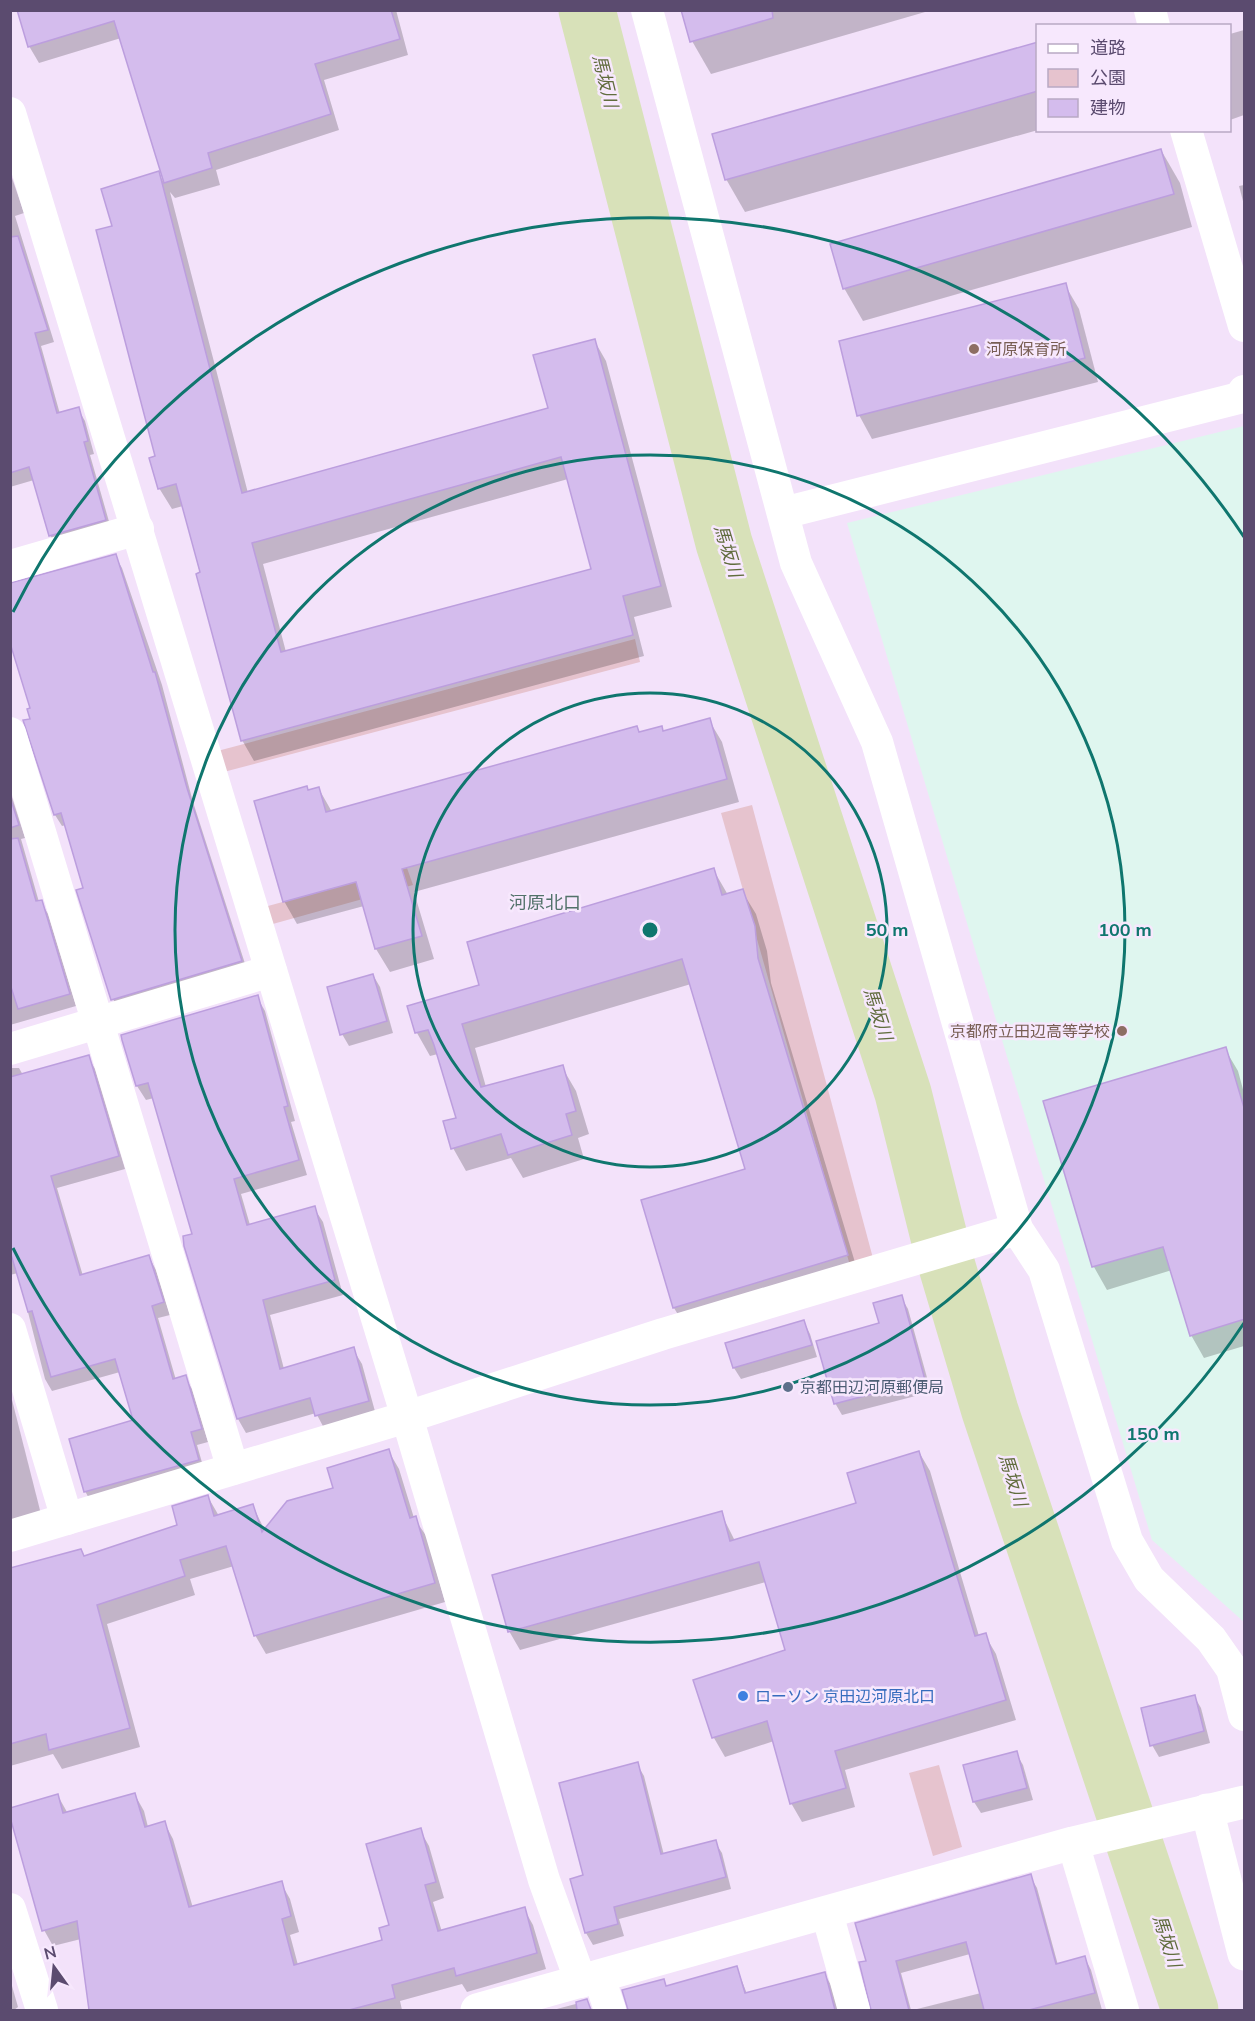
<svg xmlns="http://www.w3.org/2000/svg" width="1255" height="2021" viewBox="0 0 1255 2021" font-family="Mulish,'Noto Sans JP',sans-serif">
<rect width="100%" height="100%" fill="#f3e2fa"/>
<polygon fill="#dff6ef" points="1244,426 1244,1622 1152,1540 847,523"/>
<g fill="#e6c3ce">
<polygon points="635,639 640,662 216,774 210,753"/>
<polygon points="752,805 874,1262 851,1269 721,813"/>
<polygon points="407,868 413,885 262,927 257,909"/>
<polygon points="939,1765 962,1847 933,1856 909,1773"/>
</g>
<g fill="#0003" fill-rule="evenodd">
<path d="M19,10H396L408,55L324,80L339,130L216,170L220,185L175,198L170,192L248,493L549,409L594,340L606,361L672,607L634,617L644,656L254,761L242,740L183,506L172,509L159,488L157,457L114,227L158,172L164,183L121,38L39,63L29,46ZM568,479L593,570L286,652L263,564Z"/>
<polygon points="683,10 932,10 711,74 692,41"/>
<polygon points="1244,30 1244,115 1230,120 1230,34"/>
<polygon points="1038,44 1038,130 745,212 726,179"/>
<polygon points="1161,150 1180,183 1192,227 863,321 844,288"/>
<polygon points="10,172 24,213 15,216 54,342 41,346 60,414 78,409 85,421 94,454 90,455 112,532 58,548 50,535 34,480 10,487"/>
<polygon points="1244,185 1244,205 1239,186"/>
<polygon points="1065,285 1079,309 1098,382 872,439 859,415"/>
<polygon points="115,556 122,568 162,685 193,802 248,973 119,1011 113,999 66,825 62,826 55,815"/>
<polygon points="709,720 722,742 739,802 414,892 434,959 390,972 376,949 364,906 297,924 284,901 308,791 319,789 332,812 661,728 664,732"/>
<polygon points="10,791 25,838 21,839 39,902 41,902 48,914 76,1006 10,1025"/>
<polygon points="713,869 728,895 742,891 756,914 767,951 771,983 860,1279 688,1331 674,1308 643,1201 747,1170 691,984 475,1048 486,1087 562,1067 576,1091 589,1134 578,1138 584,1159 523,1178 511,1158 466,1171 453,1148 458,1119 438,1054 430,1056 417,1033 409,1007 481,986"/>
<polygon points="373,975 380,987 393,1033 349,1046 342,1034"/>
<polygon points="257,997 265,1011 295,1121 291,1122 307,1175 241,1194 250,1225 314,1208 323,1222 343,1295 270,1315 284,1369 353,1349 362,1364 376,1415 325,1430 316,1413 246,1433 238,1419 194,1235 154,1098 146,1100 137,1086 123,1036"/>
<polygon points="1225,1049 1238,1071 1244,1093 1244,1346 1204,1358 1191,1335 1172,1270 1107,1290 1094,1267 1045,1102"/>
<polygon points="88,1057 95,1069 125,1169 57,1188 83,1276 149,1257 156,1270 170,1315 158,1318 176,1380 185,1377 192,1389 208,1442 197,1445 205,1473 92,1504 85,1491 134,1421 120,1372 52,1391 45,1379 18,1273 10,1275 10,1068 19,1068 23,1075"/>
<polygon points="901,1297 908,1309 931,1392 842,1415 835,1403 881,1324"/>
<polygon points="804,1322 810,1334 817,1357 741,1379 734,1368"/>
<polygon points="10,1392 42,1518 10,1527"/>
<polygon points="388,1450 399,1469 414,1518 427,1537 445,1602 266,1654 255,1635 234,1566 190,1579 195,1595 107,1624 140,1747 62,1769 53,1754 10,1766 10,1569 81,1550 85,1557 179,1526 208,1497 219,1516 253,1506 265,1531 335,1489"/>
<polygon points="919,1452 930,1471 979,1636 985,1635 996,1654 1016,1720 845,1770 855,1807 802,1822 791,1803 774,1741 725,1757 714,1738 695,1681 787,1651 766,1582 520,1650 509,1631 721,1513 735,1541 858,1504"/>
<polygon points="1194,1696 1201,1708 1210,1743 1159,1757 1152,1745"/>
<polygon points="1016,1753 1023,1765 1033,1800 981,1813 974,1802"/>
<polygon points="637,1764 644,1776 664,1855 715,1842 722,1853 731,1889 619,1919 624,1936 593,1945 586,1933 572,1880 584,1876"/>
<polygon points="135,1795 144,1811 148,1827 164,1822 173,1839 193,1908 281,1883 290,1899 299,1932 290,1935 298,1965 384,1941 391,1926 420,1830 429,1846 444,1898 433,1902 442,1932 524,1909 533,1925 546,1969 467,1992 462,1984 400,2001 402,2010 90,2010 81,1939 53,1946 44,1930 58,1796 67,1812"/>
<polygon points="1030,1876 1037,1888 1058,1965 1085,1958 1091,1970 1102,2010 913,2010 981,1993 970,1954 901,1973 911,2010 872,2010 868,1962"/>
<polygon points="737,1968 747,1994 824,1973 831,1985 838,2010 629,2010 624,1991 664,1980 667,1987"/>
<polygon points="10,1979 18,2007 14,2010 10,2010"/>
<polygon points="587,2001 592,2010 553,2010"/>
</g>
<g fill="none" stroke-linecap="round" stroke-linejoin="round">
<polyline stroke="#d8e1b9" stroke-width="57" points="587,10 724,543 903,1093 943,1253 990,1411 1190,2010"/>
</g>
<g fill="#d4bced" stroke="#bc9ede" stroke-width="1.5" fill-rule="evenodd">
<polygon points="17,10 391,10 400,39 315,64 331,114 208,153 212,168 164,183 114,21 28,47"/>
<polygon points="681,10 772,10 773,18 690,42"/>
<polygon points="1038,42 1038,91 725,180 712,134"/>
<polygon points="1161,149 1174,194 843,289 830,244"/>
<path d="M159,171L242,493L548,408L533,355L595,339L661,586L623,596L633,635L241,741L196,574L200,572L176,484L158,489L149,458L155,456L96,230L112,226L101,189ZM561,457L591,569L281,652L252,543Z"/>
<polygon points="18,236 48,330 35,333 57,413 79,407 88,441 84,442 106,520 49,536 29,467 10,473 10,237"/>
<polygon points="1066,283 1085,358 857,416 839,341"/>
<polygon points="116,554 153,672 155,672 187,788 242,961 111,1000 76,890 83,888 61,813 54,815 23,720 30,719 27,709 30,708 10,643 10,583"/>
<polygon points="710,718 727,779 402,869 422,936 375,949 356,882 283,902 254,801 307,786 308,790 319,787 326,812 637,726 639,732 662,726 663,731"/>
<polygon points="10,797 19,825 10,828"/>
<polygon points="18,838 36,901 42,900 70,994 18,1009 10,984 10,839"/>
<polygon points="714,868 722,895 743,889 755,926 758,958 848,1255 673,1308 641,1200 745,1169 682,959 462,1024 481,1087 563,1065 576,1111 566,1114 572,1135 508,1155 501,1134 451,1149 443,1121 456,1118 434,1045 428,1030 415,1033 407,1006 479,985 467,942"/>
<polygon points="373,974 387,1021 340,1035 327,987"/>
<polygon points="258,995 288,1106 284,1107 299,1160 234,1179 247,1225 315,1206 335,1280 263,1300 280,1369 354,1347 369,1401 315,1416 310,1398 237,1419 184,1246 183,1236 192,1234 148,1083 136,1086 122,1040 121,1035"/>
<polygon points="1226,1047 1245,1111 1245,1319 1190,1336 1163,1247 1092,1267 1043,1101"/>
<polygon points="89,1055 119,1156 51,1176 80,1275 149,1255 164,1302 152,1306 173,1379 186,1375 202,1429 191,1432 199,1460 84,1492 69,1439 133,1420 115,1359 51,1377 32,1311 28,1312 10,1251 10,1077"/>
<polygon points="902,1295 925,1380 834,1404 816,1341 879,1323 873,1303"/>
<polygon points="804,1320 812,1345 733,1368 725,1343"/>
<polygon points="389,1449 410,1518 416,1516 435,1583 254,1636 226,1546 180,1560 185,1576 97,1605 130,1728 49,1750 46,1734 10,1744 10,1568 81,1549 84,1556 177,1525 172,1506 208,1495 214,1516 253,1504 262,1532 287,1501 333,1488 327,1468"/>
<polygon points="919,1451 975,1636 986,1633 1006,1700 835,1751 846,1788 790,1804 767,1721 712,1738 693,1680 785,1650 759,1562 508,1632 492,1575 722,1511 730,1541 856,1503 847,1473"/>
<polygon points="1195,1695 1204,1731 1150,1746 1141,1708"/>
<polygon points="1017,1751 1027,1788 973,1802 963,1765"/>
<polygon points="638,1762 661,1854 716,1840 726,1877 614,1907 618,1924 585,1933 570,1879 583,1875 559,1783"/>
<polygon points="135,1793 145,1827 165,1821 189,1907 282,1881 291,1916 282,1919 294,1965 382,1940 379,1928 389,1925 366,1844 421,1828 436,1882 425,1885 438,1931 525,1907 537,1953 456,1976 454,1968 392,1985 395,1998 349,2010 89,2010 77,1921 42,1931 10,1817 10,1808 58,1794 63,1813"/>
<polygon points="1031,1874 1056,1964 1085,1956 1095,1993 1029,2010 984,2010 966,1942 896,1961 909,2010 871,2010 859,1962 866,1961 855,1923"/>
<polygon points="737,1966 745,1993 825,1972 835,2010 628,2010 622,1990 664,1979 666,1986"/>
<polygon points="587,1999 591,2010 577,2010 576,2002"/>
</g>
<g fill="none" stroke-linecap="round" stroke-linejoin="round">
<g stroke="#fff" stroke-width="32">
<polyline points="647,10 796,563 877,742 1017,1229 1044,1270 1127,1541 1149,1579 1211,1639 1232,1669 1244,1715"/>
<polyline points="1150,10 1154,26"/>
<polyline points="10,113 407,1417 544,1880 581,1982"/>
<polyline points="1186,130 1244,326"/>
<polyline points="783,513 1239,398 1244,391"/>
<polyline points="10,566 138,529"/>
<polyline points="10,733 233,1469"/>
<polyline points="10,1049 271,971"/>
<polyline points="10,1329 67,1519"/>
<polyline points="10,1536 407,1417 663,1334 1017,1229"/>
<polyline points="1073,1843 1123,2010"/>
<polyline points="10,1909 42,2010"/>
<polyline points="827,1913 854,2010"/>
<polyline points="599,1977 610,2010"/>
</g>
<g stroke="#fff" stroke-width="33">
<polyline points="1207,1810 1244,1954"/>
<polyline points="477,2010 1073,1843 1244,1802"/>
</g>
</g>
<g fill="none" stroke="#0f766e" stroke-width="3">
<circle cx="650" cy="930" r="237"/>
<circle cx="650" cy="930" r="475"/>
<path d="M1244 1323A712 712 0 0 1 13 1248M13 612A712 712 0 0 1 1244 537"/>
</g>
<g fill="#8d6e63" stroke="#f7e8fd" stroke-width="2">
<circle cx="974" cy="349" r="6"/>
<circle cx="1122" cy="1031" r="6"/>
</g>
<circle fill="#5c6f8a" stroke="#f7e8fd" stroke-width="2" cx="788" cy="1387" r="6"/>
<circle fill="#3f7fe0" stroke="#f7e8fd" stroke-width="2" cx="743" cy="1696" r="6"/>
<g text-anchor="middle" stroke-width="5" stroke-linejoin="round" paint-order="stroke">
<g font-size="16" fill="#785e54" stroke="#f7e8fd" text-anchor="start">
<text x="986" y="355">河原保育所</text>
<text x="1110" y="1037" text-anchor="end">京都府立田辺高等学校</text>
</g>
<g font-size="16" fill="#4e5e75" stroke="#f7e8fd" text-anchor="start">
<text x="800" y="1393">京都田辺河原郵便局</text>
</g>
<g font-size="16" fill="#366cbe" stroke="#f7e8fd" text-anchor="start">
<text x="755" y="1702">ローソン 京田辺河原北口</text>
</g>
<g font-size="18" font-style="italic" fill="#616d3e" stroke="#f7e8fd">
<text transform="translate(605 81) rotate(76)" y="6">馬坂川</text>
<text transform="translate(728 551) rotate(73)" y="6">馬坂川</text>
<text transform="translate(878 1014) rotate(72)" y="6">馬坂川</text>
<text transform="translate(1013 1480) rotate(72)" y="6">馬坂川</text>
<text transform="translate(1167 1941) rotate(72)" y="6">馬坂川</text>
</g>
<g font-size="18" fill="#52726a" stroke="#f7e8fd">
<text x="545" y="909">河原北口</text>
</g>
</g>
<circle cx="650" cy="930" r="9" fill="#0f766e" stroke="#f7e8fd" stroke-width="3"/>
<g font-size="18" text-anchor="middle" font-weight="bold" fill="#0f766e" stroke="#f7e8fd" stroke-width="5" stroke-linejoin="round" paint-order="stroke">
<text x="887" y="936">50 m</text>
<text x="1125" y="936">100 m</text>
<text x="1153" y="1440">150 m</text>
</g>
<rect width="1255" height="2021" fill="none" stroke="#5b4b6f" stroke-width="24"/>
<rect x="1036" y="24" width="195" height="108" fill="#f7e8fd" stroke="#b9a9c4" stroke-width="1.5"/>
<rect x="1048" y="44" width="30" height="9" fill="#ffffff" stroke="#b9a9c4" stroke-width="1.5"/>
<text x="1090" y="54" font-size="18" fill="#5b4b6f">道路</text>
<rect x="1048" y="69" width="30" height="18" fill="#e6c3ce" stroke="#b9a9c4" stroke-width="1.5"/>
<text x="1090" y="84" font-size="18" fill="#5b4b6f">公園</text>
<rect x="1048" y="99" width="30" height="18" fill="#d4bced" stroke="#b9a9c4" stroke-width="1.5"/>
<text x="1090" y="114" font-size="18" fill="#5b4b6f">建物</text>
<g transform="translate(54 1967) rotate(345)" stroke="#f7e8fd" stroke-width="4.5" paint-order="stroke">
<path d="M0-4.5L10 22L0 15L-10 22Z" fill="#5b4b6f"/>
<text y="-9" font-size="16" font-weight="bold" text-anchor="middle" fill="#5b4b6f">N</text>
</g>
</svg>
